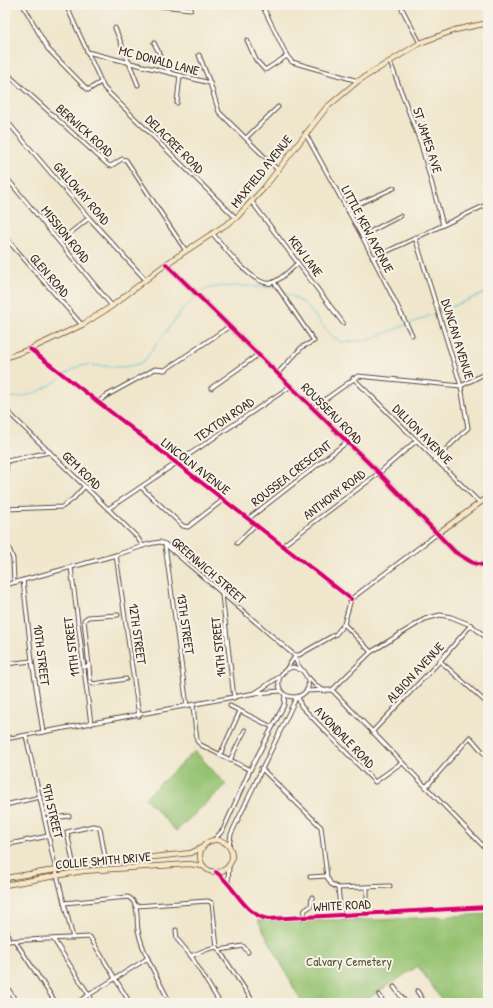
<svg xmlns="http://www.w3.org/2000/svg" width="493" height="1008" viewBox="0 0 493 1008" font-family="'Patrick Hand',sans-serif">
<rect width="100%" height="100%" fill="#f7f3e8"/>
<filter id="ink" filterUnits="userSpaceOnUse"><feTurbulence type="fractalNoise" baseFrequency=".025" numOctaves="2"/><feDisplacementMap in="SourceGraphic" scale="8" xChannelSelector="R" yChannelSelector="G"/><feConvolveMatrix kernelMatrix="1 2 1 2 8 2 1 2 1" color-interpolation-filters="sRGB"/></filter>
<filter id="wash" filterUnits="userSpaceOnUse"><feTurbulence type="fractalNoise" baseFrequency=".012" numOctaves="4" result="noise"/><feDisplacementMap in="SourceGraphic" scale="16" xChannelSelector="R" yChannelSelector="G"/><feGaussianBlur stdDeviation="0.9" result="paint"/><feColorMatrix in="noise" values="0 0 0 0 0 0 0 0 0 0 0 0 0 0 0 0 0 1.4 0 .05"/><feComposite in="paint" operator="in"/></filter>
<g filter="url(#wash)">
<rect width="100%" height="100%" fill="#f0e6cc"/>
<g fill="#95c271" stroke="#687648">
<polygon points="195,751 226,785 176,831 145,798"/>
<polygon points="488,914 488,987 483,1003 444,1003 418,966 361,1003 302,1003 258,920 379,920"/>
</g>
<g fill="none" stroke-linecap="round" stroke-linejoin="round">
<g stroke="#59c5d1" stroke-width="1">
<polyline points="281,290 305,304 330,335 341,342 369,340 406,325"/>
<path d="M199,293C210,282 260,287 276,288"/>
<polyline points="409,324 488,292"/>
<polyline points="64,375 81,365 123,367 138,364 144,361 180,313 196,297"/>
<path d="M5,397C24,400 44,390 59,379"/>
</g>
</g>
</g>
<g filter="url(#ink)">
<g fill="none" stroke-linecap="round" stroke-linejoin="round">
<g stroke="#564638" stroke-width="5">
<g id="street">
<polyline points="23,5 48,49 88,90 101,82"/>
<polyline points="66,5 104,88 236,218"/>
<polyline points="150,5 191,9"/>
<polyline points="262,5 287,56 292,62 358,81"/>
<polyline points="400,5 420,43"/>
<polyline points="115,28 138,85"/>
<polyline points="247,40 256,60 265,70 287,56"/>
<polyline points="154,43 169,72"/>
<polyline points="87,52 210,83 219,112 278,170"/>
<polyline points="199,55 210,83"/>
<polyline points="390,62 421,144 443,225"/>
<polyline points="5,72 108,165 111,166 122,159 126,160 186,251"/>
<polyline points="5,81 10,76"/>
<polyline points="177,103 180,75"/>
<polyline points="5,119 89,218 145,279"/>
<polyline points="305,133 362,236 412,335"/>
<polyline points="246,138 278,107"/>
<polyline points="5,176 112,306"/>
<polyline points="252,202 343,323"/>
<polyline points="347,209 394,188"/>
<path d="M213,234C223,246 254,287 271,283C280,281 291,269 298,263"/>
<polyline points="362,236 400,216"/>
<polyline points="5,237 82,325"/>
<polyline points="415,237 461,386 468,428 435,460"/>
<polyline points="60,241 89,218"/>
<polyline points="373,258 488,204"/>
<polyline points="274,282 314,341 302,347 278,373"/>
<polyline points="30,349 351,599"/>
<polyline points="353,378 480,503"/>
<polyline points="211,388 259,354"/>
<polyline points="98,402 106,396 155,369 165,370 230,326"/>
<polyline points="313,408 358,376 461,386 488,372"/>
<polyline points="5,409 137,537 143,546"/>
<polyline points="5,458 7,461 5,479"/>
<polyline points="7,461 50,452"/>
<polyline points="142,488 183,526 188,527 223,500"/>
<polyline points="5,509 62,507 73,499 85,486"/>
<polyline points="108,509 291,386"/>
<polyline points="248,519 347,442"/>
<polyline points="5,538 13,559 14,582"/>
<polyline points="237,543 255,525"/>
<polyline points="165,545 187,706"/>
<polyline points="282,546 379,473 416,441"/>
<polyline points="116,555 139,716"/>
<polyline points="71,567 91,724"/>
<polyline points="23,580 32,661 43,732"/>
<polyline points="5,585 116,555 149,544 160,542 165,544 294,655"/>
<polyline points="222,595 234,698"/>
<polyline points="344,624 371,652"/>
<polyline points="5,637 6,637"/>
<polyline points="294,655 299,655 336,634 344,624 351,599 437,534"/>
<path d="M294,655C296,669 311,673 308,688C303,697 295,699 285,695C274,685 278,671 293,667L304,671"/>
<polyline points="440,661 488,704"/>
<polyline points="5,664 32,661"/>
<polyline points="89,666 90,681 93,684 126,679"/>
<polyline points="84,667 89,666 84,620 88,617 118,615"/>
<polyline points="287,668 294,658"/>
<polyline points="279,677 255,693 281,691"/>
<polyline points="309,678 316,686 325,691"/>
<polyline points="332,690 488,851"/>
<polyline points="332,690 371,652 425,619 440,615 451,617 471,625 488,639"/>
<polyline points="306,691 332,690"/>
<polyline points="298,697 301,706 375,782 401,763"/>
<polyline points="193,706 197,741 201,745 250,770"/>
<polyline points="230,706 272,727"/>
<polyline points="372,732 440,661 471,625"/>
<polyline points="26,736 57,875 73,938"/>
<polyline points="5,739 255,693"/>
<polyline points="220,755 240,711"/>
<polyline points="230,760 245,730"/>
<polyline points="261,768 321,827 327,877 331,884 338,888 390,886"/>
<polyline points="426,787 470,737 488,758"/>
<polyline points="5,805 40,797"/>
<polyline points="45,819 69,816"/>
<polyline points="214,840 223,830 250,770 284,705 285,695"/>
<polyline points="5,845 48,836"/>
<polyline points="229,846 231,834 296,698"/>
<polyline points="74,867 67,832 93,826 99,827 100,829 106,862"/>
<path d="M216,872C236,887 243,914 268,919L488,907"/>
<polyline points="310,877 326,876"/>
<polyline points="228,882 229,866"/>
<polyline points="367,887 367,914"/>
<polyline points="338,888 341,915"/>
<path d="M64,903L128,897C140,903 136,918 138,930C143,955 159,980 170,1003"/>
<polyline points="136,906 208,901 212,903 217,947 254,1003"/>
<polyline points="303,918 305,910 311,906 312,897"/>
<polyline points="5,922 9,941"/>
<polyline points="176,930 177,939 191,956 220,1003"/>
<polyline points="54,940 94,1003"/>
<polyline points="5,941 90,937 130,1003"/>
<polyline points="15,941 56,1003"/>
<polyline points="220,950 243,946 248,952"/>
<polyline points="191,956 208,949 217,947"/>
<polyline points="5,984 17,1003"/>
<polyline points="394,987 406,1003"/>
<polyline points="417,991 425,1003"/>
<polyline points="379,995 384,1003"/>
<polyline points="76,1003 148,958"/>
</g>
</g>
<g stroke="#564638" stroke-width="6">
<g id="secondary">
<polyline points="166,264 379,473 455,552 473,563 488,566"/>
<polyline points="5,358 30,349 82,325 112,306 166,264 236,218 264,188 326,108 358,81 420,43 455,30 488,23"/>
<polyline points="437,534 488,497"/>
<circle cx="216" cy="856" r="16"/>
<polyline points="5,878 106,862 191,853 201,848"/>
<polyline points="5,885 83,871 189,864 203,866"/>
<polyline points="487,1003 488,999"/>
</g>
</g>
<use href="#street" stroke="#fff" stroke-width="3"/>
<use href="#secondary" stroke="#f9e7c3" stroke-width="4.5"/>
<g stroke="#f7f3e8" stroke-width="6">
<g id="cycleway">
<polyline points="166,264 379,473 455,552 473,563 488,566"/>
<polyline points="30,349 351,599"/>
<path d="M216,872C236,887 243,914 268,919L488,907"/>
</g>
</g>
<use href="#cycleway" stroke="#d6006c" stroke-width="4"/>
</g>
</g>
<g text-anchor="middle" stroke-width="4" stroke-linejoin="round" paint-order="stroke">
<g font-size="13" fill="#3b2a1e" stroke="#f7f3e8">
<text transform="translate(159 60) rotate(15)" y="5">MC DONALD LANE</text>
<text transform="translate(85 130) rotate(42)" y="5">BERWICK ROAD</text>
<text transform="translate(428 140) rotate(72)" y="5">ST JAMES AVE</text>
<text transform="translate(175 144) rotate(45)" y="5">DELACREE ROAD</text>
<text transform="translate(261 171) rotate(-51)" y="5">MAXFIELD AVENUE</text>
<text transform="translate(82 193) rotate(49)" y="5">GALLOWAY ROAD</text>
<text transform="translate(368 229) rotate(62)" y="5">LITTLE KEW AVENUE</text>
<text transform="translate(66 234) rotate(51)" y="5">MISSION ROAD</text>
<text transform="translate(306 256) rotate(53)" y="5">KEW LANE</text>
<text transform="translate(50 275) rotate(49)" y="5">GLEN ROAD</text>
<text transform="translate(458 339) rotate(73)" y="5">DUNCAN AVENUE</text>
<text transform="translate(332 413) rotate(45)" y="5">ROUSSEAU ROAD</text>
<text transform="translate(224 419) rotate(-34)" y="5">TEXTON ROAD</text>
<text transform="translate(423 434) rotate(45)" y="5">DILLION AVENUE</text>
<text transform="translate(196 466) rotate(38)" y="5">LINCOLN AVENUE</text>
<text transform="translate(82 470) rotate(44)" y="5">GEM ROAD</text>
<text transform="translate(291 473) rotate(-38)" y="5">ROUSSEA CRESCENT</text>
<text transform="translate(334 494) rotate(-37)" y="5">ANTHONY ROAD</text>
<text transform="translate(209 570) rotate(41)" y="5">GREENWICH STREET</text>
<text transform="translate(186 624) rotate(82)" y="5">13TH STREET</text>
<text transform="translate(138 634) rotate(82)" y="5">12TH STREET</text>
<text transform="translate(71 647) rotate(-97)" y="5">11TH STREET</text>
<text transform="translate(218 647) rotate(-96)" y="5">14TH STREET</text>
<text transform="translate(42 655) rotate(83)" y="5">10TH STREET</text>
<text transform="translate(415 672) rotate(-47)" y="5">ALBION AVENUE</text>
<text transform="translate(345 737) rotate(46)" y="5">AVONDALE ROAD</text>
<text transform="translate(53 811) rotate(77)" y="5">9TH STREET</text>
<text transform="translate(103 860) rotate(-5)" y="5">COLLIE SMITH DRIVE</text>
<text transform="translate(342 905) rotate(-3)" y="5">WHITE ROAD</text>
</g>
<g font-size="13" fill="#565837" stroke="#f7f3e8">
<text x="349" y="966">Calvary Cemetery</text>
</g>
</g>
<rect width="493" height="1008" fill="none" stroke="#f7f3e8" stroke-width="20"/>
</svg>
